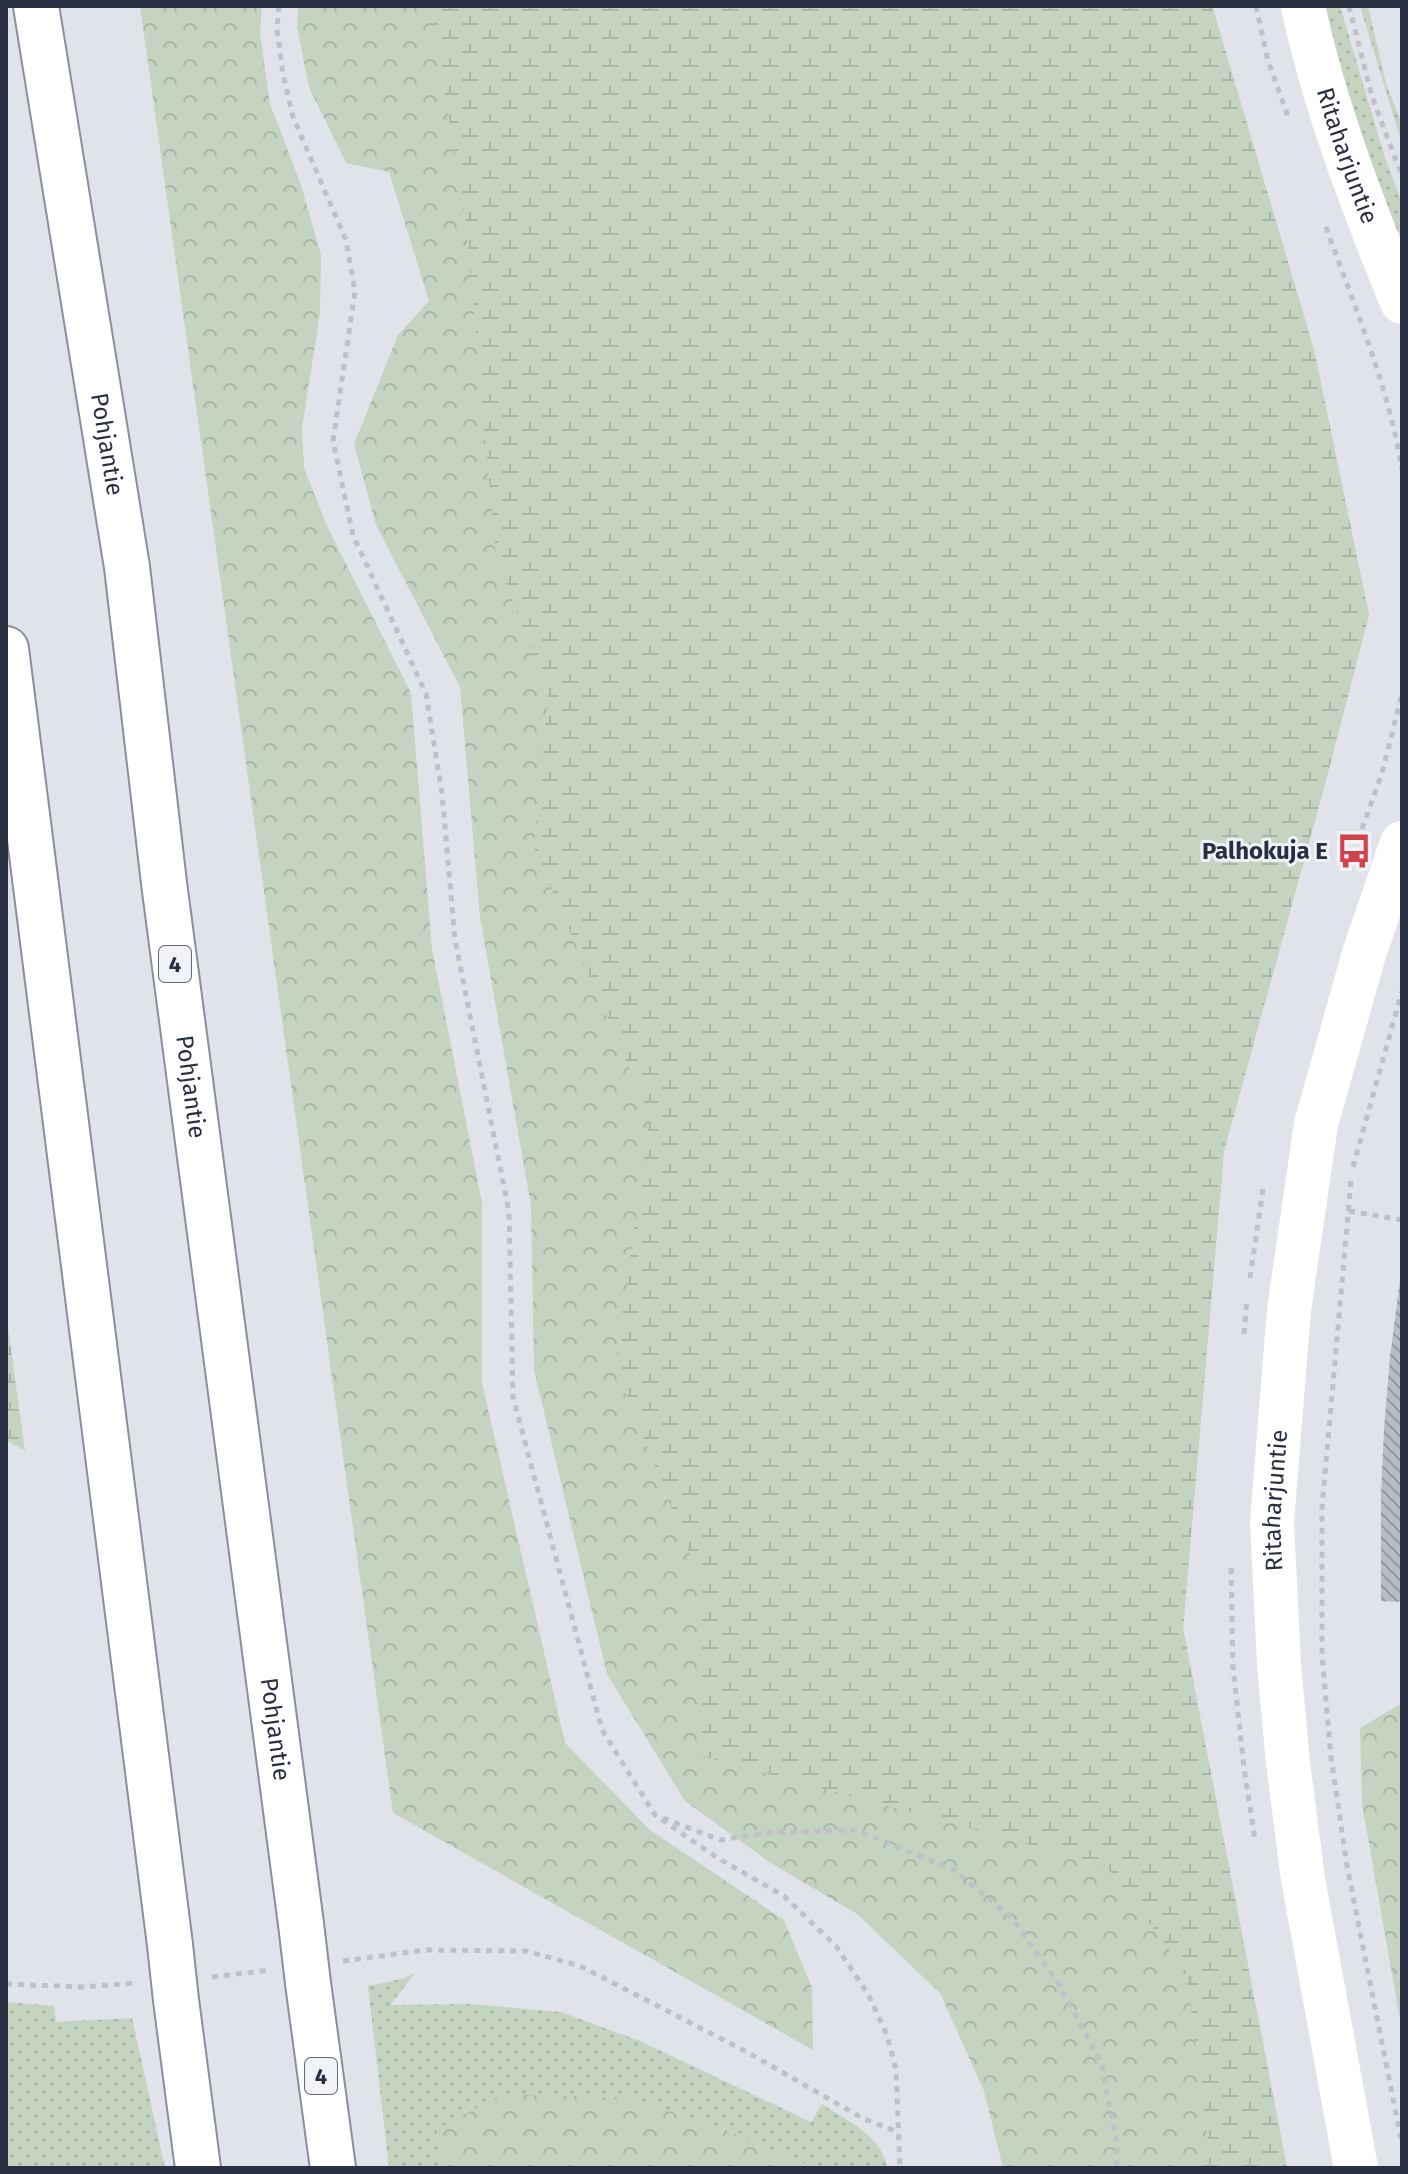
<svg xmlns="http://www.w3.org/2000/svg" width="1408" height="2174" viewBox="0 0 1408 2174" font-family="'Fira Sans',sans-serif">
<defs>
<pattern id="grass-dots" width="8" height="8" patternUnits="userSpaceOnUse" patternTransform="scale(2)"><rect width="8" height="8" fill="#c4d4c1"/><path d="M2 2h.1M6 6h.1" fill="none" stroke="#a8b6a7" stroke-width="1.8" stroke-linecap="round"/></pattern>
<pattern id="forest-crowns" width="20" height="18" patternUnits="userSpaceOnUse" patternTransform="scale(2)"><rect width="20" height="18" fill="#c4d4c1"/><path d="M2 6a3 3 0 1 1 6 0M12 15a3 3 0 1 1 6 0" fill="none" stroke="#a8b6a7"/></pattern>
<pattern id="wetland-marsh" width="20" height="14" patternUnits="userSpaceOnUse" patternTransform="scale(2)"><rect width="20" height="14" fill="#c4d4c1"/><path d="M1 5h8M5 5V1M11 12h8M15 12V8" fill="none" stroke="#a8b6a7"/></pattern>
<pattern id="building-back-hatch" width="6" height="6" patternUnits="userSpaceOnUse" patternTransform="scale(2)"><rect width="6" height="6" fill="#b7bcc6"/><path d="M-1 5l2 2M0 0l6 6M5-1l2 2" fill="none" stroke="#9599a2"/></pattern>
</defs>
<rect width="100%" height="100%" fill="#e0e3ea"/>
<g fill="url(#grass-dots)">
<path d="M1323,6H1340L1385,158L1402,202V233L1396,232C1368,158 1342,83 1323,6Z"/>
<polygon points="1360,6 1368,6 1386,84 1402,124 1402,144"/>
<path d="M415,1973L390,2005L469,2004L561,2012L640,2041L811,2122L822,2104C847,2121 883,2136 887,2168H814L731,2132L631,2098L437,2129L442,2168H389L368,1986L401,1979Z"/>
<polygon points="6,2002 54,2006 56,2022 132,2018 165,2168 6,2168"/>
</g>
<g fill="url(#forest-crowns)">
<polygon points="140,6 262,6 260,33 270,104 301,185 321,255 320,313 302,428 304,468 327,526 411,693 432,949 482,1203 482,1383 565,1743 650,1830 784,1920 812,1988 813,2050 393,1813"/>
<polygon points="298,6 1212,6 1314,350 1369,615 1322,795 1224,1151 1183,1628 1287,2168 1003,2168 984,2091 940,1993 857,1914 769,1862 685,1801 607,1674 534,1370 531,1206 480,917 460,687 376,525 354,444 398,335 429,301 389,172 346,163 309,87 297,27"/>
<polygon points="1402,1703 1402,2031 1362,1804 1360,1728"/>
<polygon points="503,2094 631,2098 731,2132 814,2168 442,2168 437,2129"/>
</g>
<g fill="url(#wetland-marsh)">
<polygon points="430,6 1212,6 1314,350 1369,615 1322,795 1224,1151 1183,1628 1287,2168 1201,2168 1209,2150 1186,1971 1105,1865 702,1756 700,1580 615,1366 650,1116 534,848 548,695 496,557 465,214"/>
<polygon points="6,1313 25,1451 6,1440"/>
</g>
<polygon fill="url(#building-back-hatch)" points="1400,1280 1402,1280 1402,1602 1381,1601 1381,1495 1384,1429 1390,1357"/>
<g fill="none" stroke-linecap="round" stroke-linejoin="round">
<g stroke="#878fa1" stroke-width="48">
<g id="highway">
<path id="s3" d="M36,6L127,567L164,883L301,1924"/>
<polyline points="6,649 170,1945"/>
<polyline points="308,1983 333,2168"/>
<polyline points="176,2000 198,2168"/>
</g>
</g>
<g stroke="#bec1c8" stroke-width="5" stroke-dasharray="6 6" stroke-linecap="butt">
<polyline points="279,6 277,29 283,74 293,117 346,240 355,291 333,441 353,535 426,694 442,793 455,940 509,1212 513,1397 602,1730 655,1815 716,1857 784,1896 836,1946 868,1994 887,2035 896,2070 900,2168"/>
<polyline points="1256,6 1268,61 1289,119"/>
<polyline points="1349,6 1372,97 1402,176"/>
<path d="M1326,227C1354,306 1389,387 1402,470"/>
<polyline points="1362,829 1382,773 1402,694"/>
<polyline points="1353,1167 1402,991"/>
<polyline points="1351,1181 1322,1508 1322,1655 1331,1757 1347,1866 1402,2144"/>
<polyline points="1349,1211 1402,1220"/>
<polyline points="1250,1278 1263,1189"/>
<polyline points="1244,1334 1247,1300"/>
<polyline points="1231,1568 1233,1667 1244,1768 1255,1840"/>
<polyline points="663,1818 720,1840 767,1833 856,1830 954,1870 1012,1918 1058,1983 1101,2062 1117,2145 1117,2168"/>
<polyline points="343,1961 425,1950 526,1951 580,1966 749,2053 862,2118 898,2132"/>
<polyline points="212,1977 270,1970"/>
<polyline points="6,1984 84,1987 134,1983"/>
</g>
<g stroke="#fff" stroke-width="44">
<path id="s1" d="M1303,6C1325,108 1363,206 1402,302"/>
<path id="s2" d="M1356,2168L1303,1879L1288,1763L1279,1664L1272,1522L1289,1310L1316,1124L1364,954L1402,843"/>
</g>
<use href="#highway" stroke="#fff" stroke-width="44"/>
<g stroke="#878fa1" stroke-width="48" stroke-linecap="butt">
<g id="highway-bridge">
<polyline points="301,1924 308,1983"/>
<polyline points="170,1945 176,2000"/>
</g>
</g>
<use href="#highway-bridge" stroke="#fff" stroke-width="44"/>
</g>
<defs>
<g id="bus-bare" transform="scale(2.76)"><path d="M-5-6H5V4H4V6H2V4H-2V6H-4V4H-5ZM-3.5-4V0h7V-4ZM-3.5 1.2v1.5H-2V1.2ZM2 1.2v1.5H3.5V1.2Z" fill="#d1434c" stroke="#f0f2f7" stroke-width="2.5" paint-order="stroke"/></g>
</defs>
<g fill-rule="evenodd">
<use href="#bus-bare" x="1354" y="851"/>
</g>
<g text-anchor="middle" stroke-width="6" stroke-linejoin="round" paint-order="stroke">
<g fill="#f0f2f7" stroke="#646a78" stroke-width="2">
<rect x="159" y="946" width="32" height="36" rx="6"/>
<rect x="305" y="2058" width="32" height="36" rx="6"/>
</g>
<g font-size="22" font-weight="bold" fill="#282f41">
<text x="175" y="972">4</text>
<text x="321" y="2084">4</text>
</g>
<g font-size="24" fill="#282f41" stroke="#f0f2f7">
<text dy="8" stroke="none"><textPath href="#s1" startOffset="156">Ritaharjuntie</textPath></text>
<text dy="8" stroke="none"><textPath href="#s3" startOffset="444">Pohjantie</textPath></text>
<text dy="8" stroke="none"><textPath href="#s3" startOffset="1092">Pohjantie</textPath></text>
<text dy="8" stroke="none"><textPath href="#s2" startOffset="674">Ritaharjuntie</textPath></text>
<text dy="8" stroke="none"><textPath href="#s3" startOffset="1740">Pohjantie</textPath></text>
</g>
<g font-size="24" font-weight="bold" fill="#282f41" stroke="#f0f2f7" text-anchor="end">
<text x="1328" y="859">Palhokuja E</text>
</g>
</g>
<rect width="1408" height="2174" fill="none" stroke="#282f41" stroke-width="16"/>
</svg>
